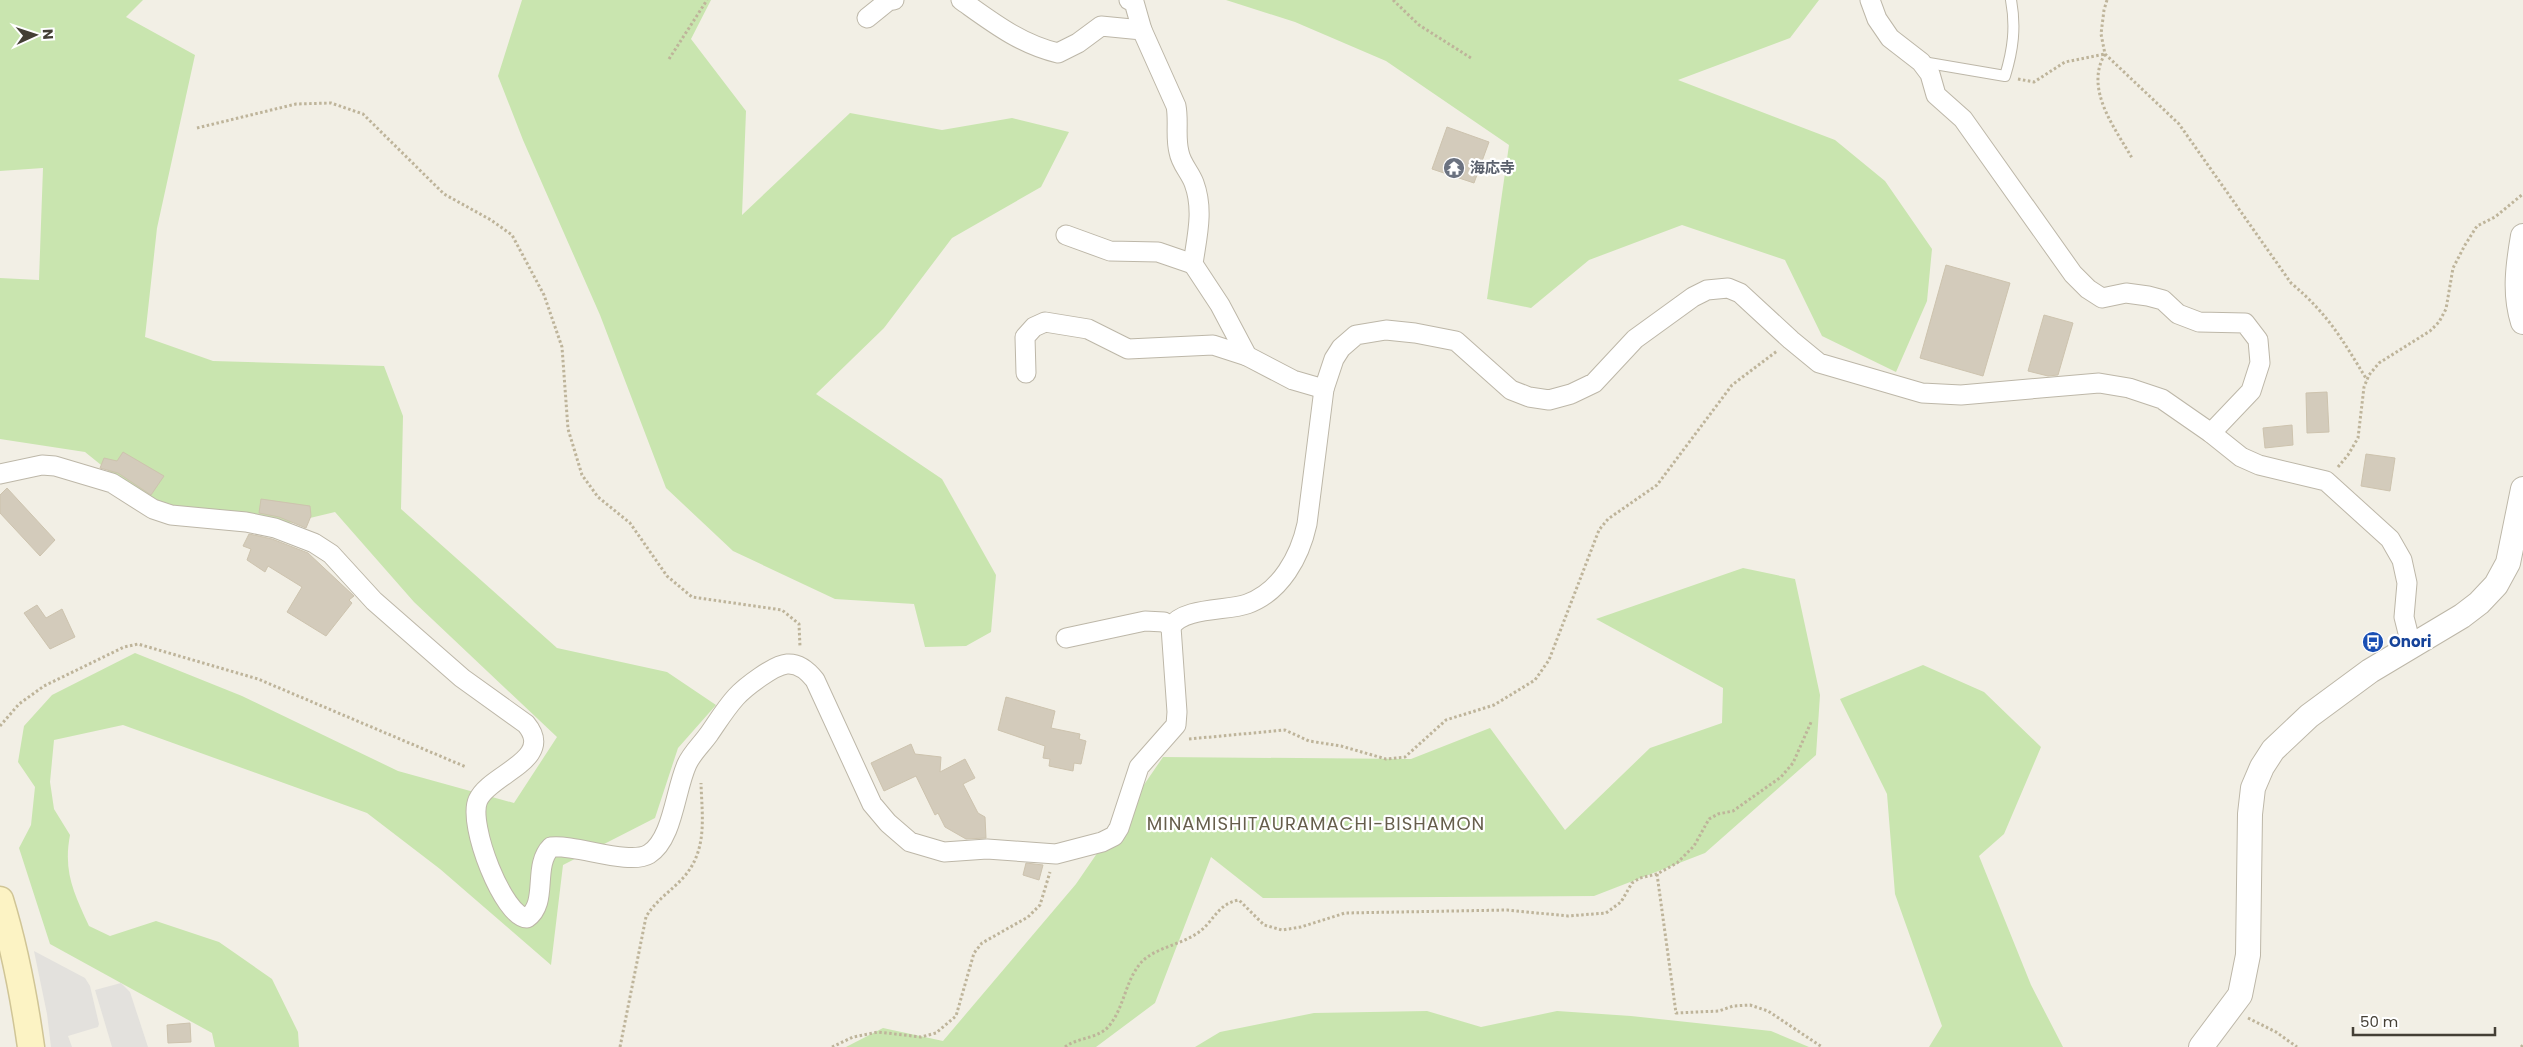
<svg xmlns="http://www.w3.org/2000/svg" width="2523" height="1047" viewBox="0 0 2523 1047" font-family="Poppins,'Noto Sans JP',sans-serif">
<rect width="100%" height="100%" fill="#f2efe5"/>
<g fill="#c9e5af">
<path d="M0,0H143L126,17L195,55L157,228L145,337L213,361L384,366L403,416L401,509L557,648L667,672L716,705L678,748L655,818L563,865L551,965L440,869L367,813L123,725L54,740L50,782L54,809L70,835C63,872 74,893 89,926L110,936L156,921L219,942L272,979L298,1032L299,1047H215L212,1033L50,944L19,848L31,825L35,787L18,762L24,726L52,695L135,653L242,696L398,771L514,803L557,737L414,602L335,512L264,529L173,523L85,452L0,439V278L39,280L43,168L0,171Z"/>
<polygon points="522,0 711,0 691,39 746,111 742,215 850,113 942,130 1012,118 1069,132 1041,187 952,238 884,328 816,394 942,479 996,575 991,632 966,646 925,647 914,604 835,599 733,551 666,488 600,315 523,140 498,76"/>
<polygon points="1226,0 1819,0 1790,38 1678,80 1835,140 1885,181 1932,249 1927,301 1896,372 1822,336 1785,260 1682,225 1589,260 1531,308 1487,299 1509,145 1386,61 1295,22"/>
<polygon points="1743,568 1795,579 1820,695 1816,755 1705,853 1594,896 1263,898 1211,857 1155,1003 1096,1047 846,1047 883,1028 943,1041 1076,884 1163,757 1411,759 1490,728 1565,830 1650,748 1722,723 1723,688 1596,619"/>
<polygon points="1923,665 1984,692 2041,747 2004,834 1979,856 2031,985 2063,1047 1929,1047 1942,1026 1895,894 1887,794 1840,699"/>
<polygon points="1427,1011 1481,1027 1557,1011 1631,1016 1771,1031 1809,1047 1195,1047 1220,1032 1314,1013"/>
</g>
<g fill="#e3e1dd">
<polygon points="34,951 85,978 90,986 99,1024 98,1027 68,1036 72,1047 51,1047 47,1014"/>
<polygon points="121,983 130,992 148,1047 112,1047 95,990"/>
</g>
<g fill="#d3cbbb" stroke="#cdc3ae">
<polygon points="1447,127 1489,142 1474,183 1432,169"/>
<polygon points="1946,265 2010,283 1983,376 1920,358"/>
<polygon points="2044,315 2073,323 2058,375 2048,376 2028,371"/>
<polygon points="2327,392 2329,432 2307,433 2306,393"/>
<polygon points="2292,425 2293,445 2265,448 2263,428"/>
<polygon points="123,452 164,476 151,495 118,473 100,468 104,458 117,461"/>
<polygon points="2366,454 2395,458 2390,491 2361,486"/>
<polygon points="7,488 55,540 40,556 0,513 0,495"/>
<polygon points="261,499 310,506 311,516 306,528 279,517 259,513"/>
<polygon points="249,534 272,539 308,553 354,596 349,600 352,603 326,636 287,612 302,587 268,566 265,572 247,560 251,549 243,546"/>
<polygon points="37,605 46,618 62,609 75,637 50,649 24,613"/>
<polygon points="1006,697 1055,711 1051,728 1080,734 1079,739 1086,741 1081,764 1074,763 1073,771 1049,766 1050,759 1043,758 1045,746 998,730"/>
<polygon points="911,744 915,754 941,757 940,772 965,759 975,778 963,784 978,813 985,817 986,838 966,839 945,827 938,813 935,815 916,776 884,791 871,763"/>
<polygon points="1026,863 1043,865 1039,880 1023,875"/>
<polygon points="190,1023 191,1042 168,1043 167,1025"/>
</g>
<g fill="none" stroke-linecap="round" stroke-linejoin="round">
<g stroke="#bdb7a8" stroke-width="12">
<path id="service" d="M1923,62L2005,76C2013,50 2016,27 2011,0"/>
</g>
<g stroke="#bdb7a8" stroke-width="21">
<g id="minor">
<path d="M961,0C992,22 1020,44 1058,53L1078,43L1101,26L1142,30L1176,106C1179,121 1175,137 1179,152C1181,164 1190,172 1194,183C1204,210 1197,236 1193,264L1220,305L1247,356L1293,380L1324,389"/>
<polyline points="1129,0 1134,2 1142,30"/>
<polyline points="1870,0 1877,19 1890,38 1921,62 1930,74 1936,95 1963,119 2073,274 2088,289 2102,298 2126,293 2148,296 2163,300 2178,314 2199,322 2245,323 2258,340 2260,363 2251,391 2211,433"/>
<polyline points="867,18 888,1 894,0"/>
<polyline points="1066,235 1110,251 1158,252 1193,264"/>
<polyline points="1026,373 1025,337 1034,327 1045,322 1088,329 1128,349 1213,345 1247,356"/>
<path d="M0,474L42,465L55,466L112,483L153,509L171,515L246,522L275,528L314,543L331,554L374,601L462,678L526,724C556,760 489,774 478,800C467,824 504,918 527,918C549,903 532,866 551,847C576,844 629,866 649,854C673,839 675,790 687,764C692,753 702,744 709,734C718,721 726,708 736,697C745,687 774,665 787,664C799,663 808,671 815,680L872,804L888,823L910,842L944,852L987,849L1056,854L1102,842L1114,836L1119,828L1139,767L1176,725L1177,712L1171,627C1183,607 1228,611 1247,604C1281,592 1300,556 1307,524L1324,389L1334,359L1341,348L1356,335L1386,330L1415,333L1456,341L1511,390L1529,397L1549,400L1571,394L1594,383L1635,339L1693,297L1707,290L1728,288L1740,293L1791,340L1819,363L1922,393L1961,395L2099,383L2129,388L2162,399L2211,433L2241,457L2259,465L2326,481L2390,539L2402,560L2407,583L2404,617L2411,645"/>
<polyline points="1066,638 1145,621 1164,622 1171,627"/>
</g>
</g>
<g stroke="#bdb7a8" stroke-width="26">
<g id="tertiary">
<path d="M2523,236C2518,265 2514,294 2523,322"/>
<polyline points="2201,1047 2240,995 2248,955 2250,814 2253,788 2262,767 2273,750 2309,716 2370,671 2462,616 2479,603 2496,585 2508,563 2523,489"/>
</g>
</g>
<g stroke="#d0c596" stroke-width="29">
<path id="secondary" d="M0,900C15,949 24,997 31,1047"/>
</g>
<g stroke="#beb49a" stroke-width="3" stroke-dasharray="2.5 2.5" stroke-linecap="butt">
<polyline points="1393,0 1419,25 1471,58"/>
<path d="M2107,0L2104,10L2101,34L2105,54L2179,124L2291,283C2328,314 2342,339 2367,380"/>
<path d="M2105,54C2084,89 2115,128 2132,158"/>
<polyline points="669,59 707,0"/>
<polyline points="2018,79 2034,82 2065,62 2105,54"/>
<polyline points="197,128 296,104 331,103 363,114 444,194 491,220 512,235 544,295 562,347 568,429 582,475 598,497 630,523 667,576 692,597 782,610 799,624 800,647"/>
<polyline points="2338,467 2348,455 2358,438 2364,387 2369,375 2379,363 2430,331 2439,322 2446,309 2453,268 2465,245 2477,226 2495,217 2523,194"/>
<polyline points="0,726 19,704 44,686 124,647 138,644 258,679 466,767"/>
<polyline points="1189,739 1285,730 1309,741 1341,746 1386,759 1405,757 1446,720 1494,705 1535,680 1549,660 1599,530 1608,519 1657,485 1732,385 1777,351"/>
<polyline points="1657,874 1676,1013 1719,1011 1733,1006 1750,1005 1768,1011 1822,1047"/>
<polyline points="2248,1018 2276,1032 2297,1047"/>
<path d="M620,1047L646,917C655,901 671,891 683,878C708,850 702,818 701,783"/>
<polyline points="832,1047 853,1037 878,1032 921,1037 936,1033 956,1016 974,953 982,943 1028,917 1040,905 1050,872"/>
<path d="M1065,1047C1078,1037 1098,1039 1109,1026C1123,1009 1125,985 1137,968C1148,949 1178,946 1196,934C1214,923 1216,904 1239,900L1264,925L1282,930L1301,927L1345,913L1507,910L1568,916L1606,913L1621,902L1632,883L1640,878L1657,874L1677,863L1694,846L1709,819L1718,814L1733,811L1781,777L1793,763L1812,720"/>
<polyline points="2521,1047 2523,1045"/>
</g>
<use href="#service" stroke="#fff" stroke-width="10"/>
<use href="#minor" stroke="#fff" stroke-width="19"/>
<use href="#tertiary" stroke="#fff" stroke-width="24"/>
<use href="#secondary" stroke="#fcf3c4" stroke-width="26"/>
</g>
<defs>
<g id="temple-disc" transform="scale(1.125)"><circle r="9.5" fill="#6b7280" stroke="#fff"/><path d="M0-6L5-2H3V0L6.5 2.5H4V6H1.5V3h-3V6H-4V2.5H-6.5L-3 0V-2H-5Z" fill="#fff"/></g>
<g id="bus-disc" transform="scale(1.125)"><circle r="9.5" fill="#1a4fb4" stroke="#fff"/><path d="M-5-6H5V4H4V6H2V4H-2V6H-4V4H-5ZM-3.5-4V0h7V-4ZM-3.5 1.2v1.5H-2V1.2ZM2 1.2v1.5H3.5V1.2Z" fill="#fff"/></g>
</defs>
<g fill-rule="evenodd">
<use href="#temple-disc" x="1454" y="168"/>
<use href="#bus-disc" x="2373" y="642"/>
</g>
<g text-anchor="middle" stroke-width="4.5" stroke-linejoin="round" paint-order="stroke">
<g font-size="15" font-weight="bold" fill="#5b616d" stroke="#fff" text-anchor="start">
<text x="1470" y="173">海応寺</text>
</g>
<g font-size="15" font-weight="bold" fill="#164399" stroke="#fff" text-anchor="start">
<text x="2389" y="647">Onori</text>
</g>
<g font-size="18" letter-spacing="1" fill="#665e4c" stroke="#fff">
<text x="1316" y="830">MINAMISHITAURAMACHI-BISHAMON</text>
</g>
</g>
<g transform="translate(35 35) rotate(87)" stroke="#ffffff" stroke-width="4" paint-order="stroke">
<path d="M0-4L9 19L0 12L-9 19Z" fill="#443f35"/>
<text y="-8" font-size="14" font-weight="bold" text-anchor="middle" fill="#443f35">N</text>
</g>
<path d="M2353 1027v8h142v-8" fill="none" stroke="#443f35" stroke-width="2.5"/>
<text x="2360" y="1027" font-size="15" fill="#443f35" stroke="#ffffff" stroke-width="4" paint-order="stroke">50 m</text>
</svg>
